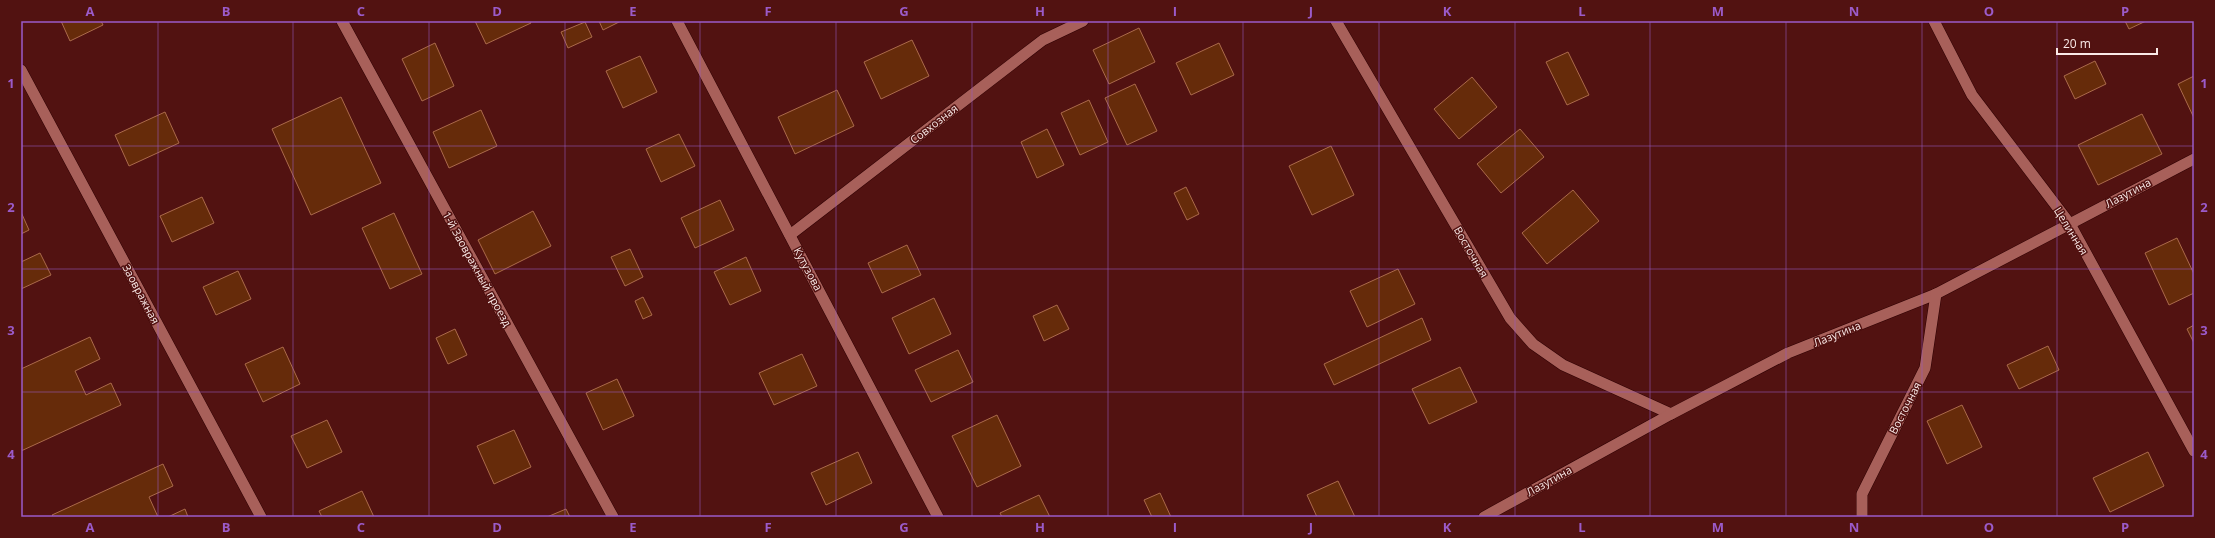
<svg xmlns="http://www.w3.org/2000/svg" width="2215" height="538" viewBox="0 0 2215 538" font-family="'Open Sans',sans-serif">
<rect width="100%" height="100%" fill="#521211"/>
<g fill="#662b0a" stroke="#ab6a4b">
<polygon points="61,21 101,21 103,25 70,41"/>
<polygon points="475,21 530,21 531,23 486,44"/>
<polygon points="599,21 621,21 603,30"/>
<polygon points="2125,21 2146,21 2129,29"/>
<polygon points="585,22 592,37 568,48 561,32"/>
<polygon points="1139,28 1155,62 1109,84 1093,50"/>
<polygon points="912,40 929,76 881,99 864,62"/>
<polygon points="435,43 454,86 422,101 402,59"/>
<polygon points="1219,43 1234,75 1191,95 1176,63"/>
<polygon points="1568,52 1589,95 1567,105 1546,62"/>
<polygon points="640,56 657,92 623,108 606,71"/>
<polygon points="2095,61 2106,84 2075,99 2064,76"/>
<polygon points="2194,76 2194,118 2178,84"/>
<polygon points="1472,77 1497,107 1459,139 1434,109"/>
<polygon points="1135,84 1157,131 1127,145 1105,98"/>
<polygon points="837,90 854,126 795,154 778,117"/>
<polygon points="341,97 381,183 311,215 272,129"/>
<polygon points="1089,100 1108,142 1080,155 1061,113"/>
<polygon points="481,110 497,146 449,168 433,132"/>
<polygon points="165,112 179,143 129,166 115,135"/>
<polygon points="2142,114 2162,154 2098,185 2078,145"/>
<polygon points="1047,129 1064,165 1037,178 1021,142"/>
<polygon points="1520,129 1544,157 1501,193 1477,164"/>
<polygon points="679,134 695,166 661,182 646,149"/>
<polygon points="1331,146 1354,195 1312,215 1289,166"/>
<polygon points="1186,187 1199,214 1187,220 1174,193"/>
<polygon points="1573,190 1599,221 1547,264 1522,233"/>
<polygon points="202,197 214,223 172,242 160,216"/>
<polygon points="720,200 734,230 695,248 681,218"/>
<polygon points="533,211 551,246 495,274 478,240"/>
<polygon points="21,212 29,230 21,234"/>
<polygon points="394,213 422,274 390,289 362,228"/>
<polygon points="2177,238 2194,274 2194,293 2169,305 2145,253"/>
<polygon points="907,245 921,275 882,293 868,263"/>
<polygon points="630,249 643,277 625,286 611,257"/>
<polygon points="40,253 51,275 21,289 21,262"/>
<polygon points="746,257 761,291 730,305 714,272"/>
<polygon points="1398,269 1415,304 1367,327 1350,291"/>
<polygon points="238,271 251,299 216,315 203,287"/>
<polygon points="643,297 652,315 643,319 635,301"/>
<polygon points="934,298 951,334 909,354 892,318"/>
<polygon points="1057,305 1069,329 1044,341 1033,316"/>
<polygon points="1422,318 1431,340 1334,385 1324,364"/>
<polygon points="2194,325 2194,343 2187,329"/>
<polygon points="455,329 467,355 448,364 436,338"/>
<polygon points="90,337 100,359 75,371 86,395 111,383 121,405 21,451 21,369"/>
<polygon points="2048,346 2059,370 2019,389 2007,365"/>
<polygon points="283,347 300,384 263,402 245,364"/>
<polygon points="958,350 973,382 931,402 915,370"/>
<polygon points="802,354 817,386 774,405 759,373"/>
<polygon points="1460,367 1477,402 1429,424 1412,389"/>
<polygon points="617,379 634,416 603,430 586,393"/>
<polygon points="1962,405 1982,447 1947,464 1927,421"/>
<polygon points="997,415 1021,466 977,487 952,436"/>
<polygon points="327,420 342,452 307,468 291,436"/>
<polygon points="514,430 531,467 494,484 477,446"/>
<polygon points="858,452 872,483 826,505 811,473"/>
<polygon points="2148,452 2164,486 2110,512 2093,478"/>
<polygon points="163,464 173,486 149,497 158,517 54,517 52,515"/>
<polygon points="1338,481 1355,517 1317,517 1307,495"/>
<polygon points="362,491 374,517 322,517 319,511"/>
<polygon points="1160,493 1171,517 1152,517 1144,500"/>
<polygon points="1039,495 1050,517 1002,517 1000,513"/>
<polygon points="185,509 188,517 168,517"/>
<polygon points="566,509 570,517 547,517"/>
</g>
<g fill="none" stroke-linecap="round" stroke-linejoin="round">
<g stroke="#2f0103" stroke-width="12">
<g id="minor">
<polyline points="342,21 613,517"/>
<polyline points="677,21 938,517"/>
<polyline points="1336,21 1510,318 1533,344 1563,365 1671,414"/>
<polyline points="1934,21 1972,95 2070,224 2194,451"/>
<polyline points="21,70 261,517"/>
<polyline points="790,235 1043,40 1083,21"/>
<polyline points="1484,517 1671,414 1788,353 1936,294 2194,159"/>
<polyline points="1862,517 1862,494 1925,368 1936,294"/>
</g>
</g>
<use href="#minor" stroke="#a8605a" stroke-width="11"/>
</g>
<path fill="none" stroke="#9b5bc9" stroke-width="1" stroke-opacity="0.55" d="M158,21V517M293,21V517M429,21V517M565,21V517M700,21V517M836,21V517M972,21V517M1108,21V517M1243,21V517M1379,21V517M1515,21V517M1650,21V517M1786,21V517M1922,21V517M2057,21V517M21,146H2194M21,269H2194M21,392H2194"/>
<g text-anchor="middle" stroke-width="3" stroke-linejoin="round" paint-order="stroke">
<g font-size="11" fill="#fae9e7" stroke="#521211">
<text transform="translate(934 124) rotate(-38)" y="4">Совхозная</text>
<text transform="translate(2128 193) rotate(-28)" y="4">Лазутина</text>
<text transform="translate(2071 231) rotate(58)" y="4">Целинная</text>
<text transform="translate(1471 252) rotate(60)" y="4">Восточная</text>
<text transform="translate(477 269) rotate(61)" y="4">1-й Заовражный проезд</text>
<text transform="translate(808 269) rotate(62)" y="4">Кутузова</text>
<text transform="translate(141 294) rotate(62)" y="4">Заовражная</text>
<text transform="translate(1837 334) rotate(-22)" y="4">Лазутина</text>
<text transform="translate(1905 408) rotate(-63)" y="4">Восточная</text>
<text transform="translate(1549 481) rotate(-29)" y="4">Лазутина</text>
</g>
</g>
<rect width="2215" height="538" fill="none" stroke="#521211" stroke-width="44"/>
<path d="M2057 48v6h100v-6" fill="none" stroke="#fae9e7" stroke-width="2"/>
<text x="2063" y="48" font-size="12" fill="#fae9e7" stroke="#521211" stroke-width="3" paint-order="stroke">20 m</text>
<rect x="22" y="22" width="2171" height="494" fill="none" stroke="#9b5bc9" stroke-width="1.5"/>
<g font-size="13" text-anchor="middle" font-weight="bold" fill="#9b5bc9">
<text x="90" y="16">A</text>
<text x="226" y="16">B</text>
<text x="361" y="16">C</text>
<text x="497" y="16">D</text>
<text x="633" y="16">E</text>
<text x="768" y="16">F</text>
<text x="904" y="16">G</text>
<text x="1040" y="16">H</text>
<text x="1175" y="16">I</text>
<text x="1311" y="16">J</text>
<text x="1447" y="16">K</text>
<text x="1582" y="16">L</text>
<text x="1718" y="16">M</text>
<text x="1854" y="16">N</text>
<text x="1989" y="16">O</text>
<text x="2125" y="16">P</text>
<text x="11" y="88">1</text>
<text x="2204" y="88">1</text>
<text x="11" y="212">2</text>
<text x="2204" y="212">2</text>
<text x="11" y="335">3</text>
<text x="2204" y="335">3</text>
<text x="11" y="459">4</text>
<text x="2204" y="459">4</text>
<text x="90" y="532">A</text>
<text x="226" y="532">B</text>
<text x="361" y="532">C</text>
<text x="497" y="532">D</text>
<text x="633" y="532">E</text>
<text x="768" y="532">F</text>
<text x="904" y="532">G</text>
<text x="1040" y="532">H</text>
<text x="1175" y="532">I</text>
<text x="1311" y="532">J</text>
<text x="1447" y="532">K</text>
<text x="1582" y="532">L</text>
<text x="1718" y="532">M</text>
<text x="1854" y="532">N</text>
<text x="1989" y="532">O</text>
<text x="2125" y="532">P</text>
</g>
</svg>
